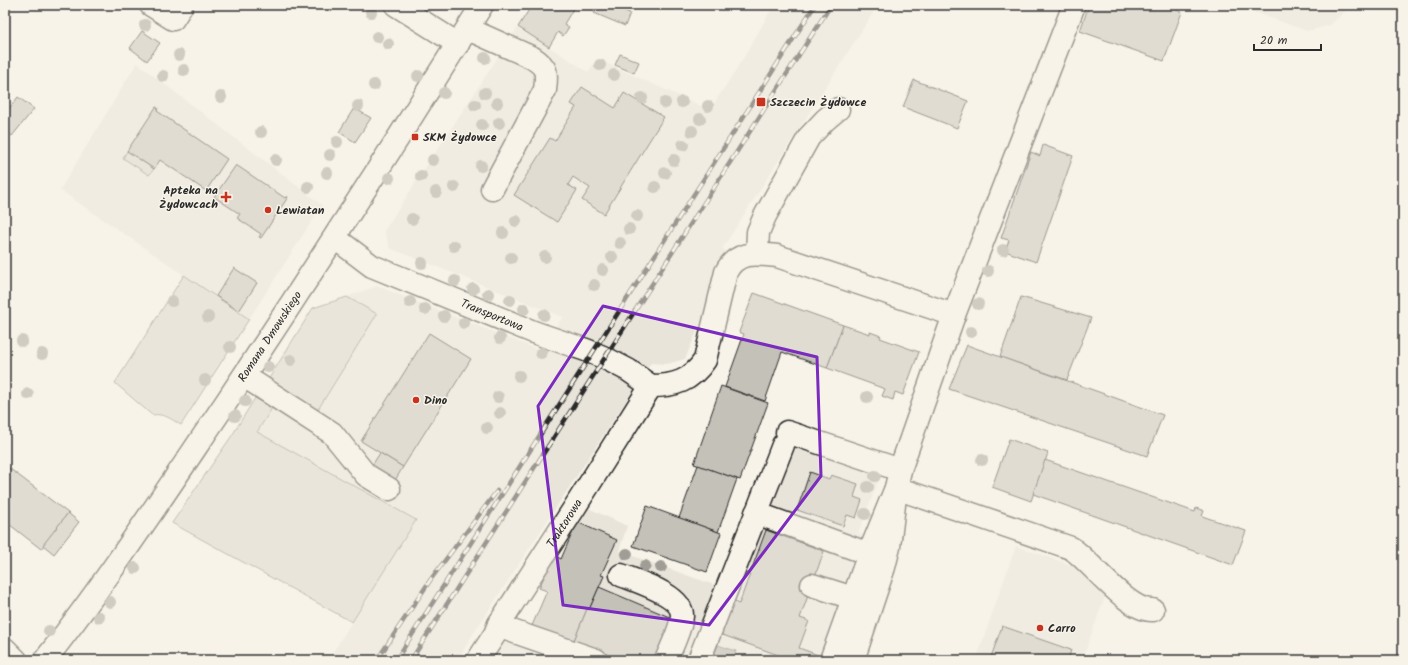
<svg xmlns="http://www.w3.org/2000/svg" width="1408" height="665" viewBox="0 0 1408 665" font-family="Kalam,sans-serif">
<rect width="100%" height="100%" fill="#f7f3e8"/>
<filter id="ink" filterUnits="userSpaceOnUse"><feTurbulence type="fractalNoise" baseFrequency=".025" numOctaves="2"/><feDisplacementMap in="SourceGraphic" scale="8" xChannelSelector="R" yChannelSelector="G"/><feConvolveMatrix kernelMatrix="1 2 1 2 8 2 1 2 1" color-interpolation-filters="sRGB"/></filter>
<g filter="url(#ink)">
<g fill="#e8e4da">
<polygon points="774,5 878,5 722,249 731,253 685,359 667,364 651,363 471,637 458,660 328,660 416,520 257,432 342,299 347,297 377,286 539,350 563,317 390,248 384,231 518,27 588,72 597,59 710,110 746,54"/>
<polygon points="1235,5 1352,5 1330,25 1307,31"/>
<polygon points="137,63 322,205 249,319 60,190"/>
<polygon points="774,435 881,474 858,533 881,542 843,660 489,660 503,638 531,627 547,591 539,588 554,555 561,558 577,522 588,508 627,526 619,551 720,587"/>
<polygon points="1016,546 1088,571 1105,596 1082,660 976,660"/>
</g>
<g fill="#dad6cc" stroke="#82807c">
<polygon points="127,151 154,169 149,175 123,158"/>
<path d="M184,275L249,319L181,425C171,419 164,413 152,415L115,383Z"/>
<polygon points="347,297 377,314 317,411 268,380 313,308"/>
<polygon points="255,398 272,408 257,432 416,520 352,622 172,523 233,434"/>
</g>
<polygon fill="#afaca4" stroke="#7a7874" points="718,645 736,651 733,660 713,660"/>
<g fill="#c4c1b9" stroke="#2b2b2b">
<polygon points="532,5 567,5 573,9 564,24 569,27 563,36 558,32 549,47 518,27"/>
<polygon points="597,5 609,5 630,13 625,26 594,13"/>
<polygon points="1089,5 1164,5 1182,12 1164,61 1080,31"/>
<polygon points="142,31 160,43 147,61 130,48"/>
<polygon points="620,54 639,62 634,73 615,65"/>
<polygon points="914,80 968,101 957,128 903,107"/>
<polygon points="582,87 615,108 624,93 664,117 604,214 582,200 590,188 573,177 568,185 577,190 557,222 514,195 550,138 555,141 576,107 571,104"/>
<polygon points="18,97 34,109 12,136 5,130 5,114"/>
<polygon points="156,107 158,108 157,111 227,159 206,191 160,160 154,169 127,151"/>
<polygon points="354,108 371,118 355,142 339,132"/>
<polygon points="1043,145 1073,156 1036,262 1005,251 1009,240 1001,238 1031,152 1040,156"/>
<polygon points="236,165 285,198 287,196 288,197 261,238 259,237 261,234 237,218 240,214 214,197"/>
<polygon points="234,268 257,283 239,311 216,296"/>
<polygon points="754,293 843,325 827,368 782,352 765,401 725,387 744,334 739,332"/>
<polygon points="1021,297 1091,318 1067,380 1000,357"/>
<polygon points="843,325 870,334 870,332 881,336 880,338 919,352 903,395 895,392 893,400 882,396 885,389 827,368"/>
<polygon points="429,333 471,359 403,467 361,441"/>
<polygon points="967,345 1163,415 1147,456 949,389"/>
<polygon points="721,386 768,403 740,480 694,464"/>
<polygon points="1009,439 1048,453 1031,501 992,487"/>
<polygon points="380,453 403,467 394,482 371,467"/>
<polygon points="1045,460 1195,512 1196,508 1204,511 1202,516 1246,531 1233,565 1033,494"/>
<polygon points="5,465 68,513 41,549 5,521"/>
<polygon points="698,465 737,479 718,532 679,518"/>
<polygon points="810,472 829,479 831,475 858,484 854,497 862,500 856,518 847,515 843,526 797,510"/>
<polygon points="647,506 721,533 707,572 633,546"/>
<polygon points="68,513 79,522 54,554 43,545"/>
<polygon points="577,522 617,540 601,575 604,576 589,610 587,609 573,643 531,628 547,591 539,588 554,555 561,559"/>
<polygon points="766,530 824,551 800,618 809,621 799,648 818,655 816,660 792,660 720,634 732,601 739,604"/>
<polygon points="599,587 674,619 657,660 613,660 573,643 587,609 589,610"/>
<polygon points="1002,626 1071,650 1068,660 990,660"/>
</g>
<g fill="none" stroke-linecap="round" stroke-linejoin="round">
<g stroke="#2b2b2b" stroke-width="25">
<g id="minor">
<polyline points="151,5 173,19 182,5"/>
<polyline points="396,5 458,44"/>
<path d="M468,29L533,58C548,68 547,73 545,90L492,189"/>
<path id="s1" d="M335,238L372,266L536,333L586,350L605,358L628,370L651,386"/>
<polyline points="757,253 758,232 765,216 809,137 825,120 838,109"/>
<polyline points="954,315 1074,5"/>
<polyline points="244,376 332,433 366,475 389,489"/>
<path d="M651,386C675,386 691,381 705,360L726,272C737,250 757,254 777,256L954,315L900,470L896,488L869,554L831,660"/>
<polyline points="787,432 900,470"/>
<polyline points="756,513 869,554"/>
<path d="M621,575C638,582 683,595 682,616C681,628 671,649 666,660"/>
<polyline points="812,585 853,598"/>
<polyline points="499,624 509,630 596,660"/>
<polyline points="5,649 16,660"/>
<path id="s2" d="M478,660L495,634L499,624L573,510L651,386"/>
<polyline points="699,660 783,445"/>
<path d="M853,660L884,567L889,547L896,488L1071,548C1092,562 1128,612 1153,610"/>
</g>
</g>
<g stroke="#2b2b2b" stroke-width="25">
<g id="major">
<path id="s3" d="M45,660C110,577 168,488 227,401C314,270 399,138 482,5"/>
</g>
</g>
<use href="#minor" stroke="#f7f3e8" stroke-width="22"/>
<use href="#major" stroke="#f7f3e8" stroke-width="22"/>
<g stroke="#2b2b2b" stroke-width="4.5">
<g id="rail">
<polyline points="377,660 431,579 497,491"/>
<polyline points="396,660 815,5"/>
<polyline points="411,660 831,5"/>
</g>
</g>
<use href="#rail" stroke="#f7f3e8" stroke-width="3" stroke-dasharray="9" stroke-linecap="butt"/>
</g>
<g fill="#9f9d96">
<circle cx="371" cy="12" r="6"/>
<circle cx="145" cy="25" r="6"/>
<circle cx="377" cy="37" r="6"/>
<circle cx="388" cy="44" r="6"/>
<circle cx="179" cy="55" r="6"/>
<circle cx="485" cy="58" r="6"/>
<circle cx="600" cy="65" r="6"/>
<circle cx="184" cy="70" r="6"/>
<circle cx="614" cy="75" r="6"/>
<circle cx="163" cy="76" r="6"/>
<circle cx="418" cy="76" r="6"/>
<circle cx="374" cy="85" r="6"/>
<circle cx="444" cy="93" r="6"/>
<circle cx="485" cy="93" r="6"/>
<circle cx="221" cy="97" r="6"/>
<circle cx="642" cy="98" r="6"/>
<circle cx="682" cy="102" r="6"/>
<circle cx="497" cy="103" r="6"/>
<circle cx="665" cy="103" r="6"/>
<circle cx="475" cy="105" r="6"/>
<circle cx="358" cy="106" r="6"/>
<circle cx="708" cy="106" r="6"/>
<circle cx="700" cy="119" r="6"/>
<circle cx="499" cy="123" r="6"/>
<circle cx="482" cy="125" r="6"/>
<circle cx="692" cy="131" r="6"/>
<circle cx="261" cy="132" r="6"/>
<circle cx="337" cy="142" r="6"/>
<circle cx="683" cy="145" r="6"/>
<circle cx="330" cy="155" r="6"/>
<circle cx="276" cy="160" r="6"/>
<circle cx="433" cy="160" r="6"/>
<circle cx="674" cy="160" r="6"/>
<circle cx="481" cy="166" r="6"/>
<circle cx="327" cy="173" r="6"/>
<circle cx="665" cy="173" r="6"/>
<circle cx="421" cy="176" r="6"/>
<circle cx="389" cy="178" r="6"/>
<circle cx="308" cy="187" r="6"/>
<circle cx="454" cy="187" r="6"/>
<circle cx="655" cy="187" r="6"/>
<circle cx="436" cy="192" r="6"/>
<circle cx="637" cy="216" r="6"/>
<circle cx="412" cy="219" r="6"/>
<circle cx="516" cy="221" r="6"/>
<circle cx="629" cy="229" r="6"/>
<circle cx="503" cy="233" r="6"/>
<circle cx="620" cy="243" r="6"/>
<circle cx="454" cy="246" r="6"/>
<circle cx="1003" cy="250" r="6"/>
<circle cx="545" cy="257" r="6"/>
<circle cx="612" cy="257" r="6"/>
<circle cx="511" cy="258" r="6"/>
<circle cx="422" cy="263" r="6"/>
<circle cx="603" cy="270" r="6"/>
<circle cx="988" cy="271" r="6"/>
<circle cx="455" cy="281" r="6"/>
<circle cx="594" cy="285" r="6"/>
<circle cx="473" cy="289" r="6"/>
<circle cx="488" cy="294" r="6"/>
<circle cx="510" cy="300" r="6"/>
<circle cx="172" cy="301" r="6"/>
<circle cx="410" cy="302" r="6"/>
<circle cx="978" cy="304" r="6"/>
<circle cx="425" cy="309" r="6"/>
<circle cx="524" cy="309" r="6"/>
<circle cx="544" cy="315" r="6"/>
<circle cx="444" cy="316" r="6"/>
<circle cx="208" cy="317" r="6"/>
<circle cx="464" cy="323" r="6"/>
<circle cx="971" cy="332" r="6"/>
<circle cx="500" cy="338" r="6"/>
<circle cx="22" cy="341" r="6"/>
<circle cx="230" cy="347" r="6"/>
<circle cx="541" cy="353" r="6"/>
<circle cx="42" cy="354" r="6"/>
<circle cx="291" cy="360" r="6"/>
<circle cx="268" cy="367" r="6"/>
<circle cx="519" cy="376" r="6"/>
<circle cx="205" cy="380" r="6"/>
<circle cx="28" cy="394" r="6"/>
<circle cx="498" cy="397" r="6"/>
<circle cx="867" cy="397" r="6"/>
<circle cx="245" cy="401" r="6"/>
<circle cx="500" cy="413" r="6"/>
<circle cx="235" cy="416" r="6"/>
<circle cx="487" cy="428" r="6"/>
<circle cx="982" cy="460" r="6"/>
<circle cx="875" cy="476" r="6"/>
<circle cx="868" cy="487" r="6"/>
<circle cx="865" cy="514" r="6"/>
<circle cx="627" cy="554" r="6"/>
<circle cx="645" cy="566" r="6"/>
<circle cx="661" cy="567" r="6"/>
<circle cx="135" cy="568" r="6"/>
<circle cx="110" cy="602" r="6"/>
<circle cx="99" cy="617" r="6"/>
<circle cx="49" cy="631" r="6"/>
</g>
</g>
<path d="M0 0H1408V665H0ZM603,306L817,357L821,476L709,625L563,605L538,406Z" fill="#f7f3e8" fill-opacity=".55" fill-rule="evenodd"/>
<path fill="none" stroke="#7b2cbf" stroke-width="3" stroke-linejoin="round" d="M603,306L817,357L821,476L709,625L563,605L538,406Z"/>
<g fill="#c8321e" stroke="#f7f3e8" stroke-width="1.5">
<rect x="756" y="97" width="10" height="10" rx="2"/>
<rect x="411" y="133" width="8" height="8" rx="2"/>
<path d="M224 191h4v4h4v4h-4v4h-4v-4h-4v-4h4z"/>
<circle cx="268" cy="210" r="4"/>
<circle cx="416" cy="400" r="4"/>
<circle cx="1040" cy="628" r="4"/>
</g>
<g text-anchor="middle" stroke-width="3" stroke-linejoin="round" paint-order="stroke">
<g font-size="12" font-weight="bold" fill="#2b2b2b" stroke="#f7f3e8" text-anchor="start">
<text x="770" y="106">Szczecin Żydowce</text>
<text x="423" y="141">SKM Żydowce</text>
<text x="218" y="194" text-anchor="end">Apteka na<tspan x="218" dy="14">Żydowcach</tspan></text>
<text x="276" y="214">Lewiatan</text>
<text x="424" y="404">Dino</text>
<text x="1048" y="632">Carro</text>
</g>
<g font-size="12" fill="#2b2b2b" stroke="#f7f3e8">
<text dy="4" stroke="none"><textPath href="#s1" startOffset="176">Transportowa</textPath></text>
<text dy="4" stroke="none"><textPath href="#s3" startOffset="394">Romana Dmowskiego</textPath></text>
<text dy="4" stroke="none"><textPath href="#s2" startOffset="162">Traktorowa</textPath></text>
</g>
</g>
<rect width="1408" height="665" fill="none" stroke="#f7f3e8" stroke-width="20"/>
<rect x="10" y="10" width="1388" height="645" fill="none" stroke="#2b2b2b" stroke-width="1.5" filter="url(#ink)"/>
<path d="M1254 44v6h67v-6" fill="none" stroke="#2b2b2b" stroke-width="2"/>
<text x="1260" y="44" font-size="12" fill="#2b2b2b" stroke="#f7f3e8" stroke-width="3" paint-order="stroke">20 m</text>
</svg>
